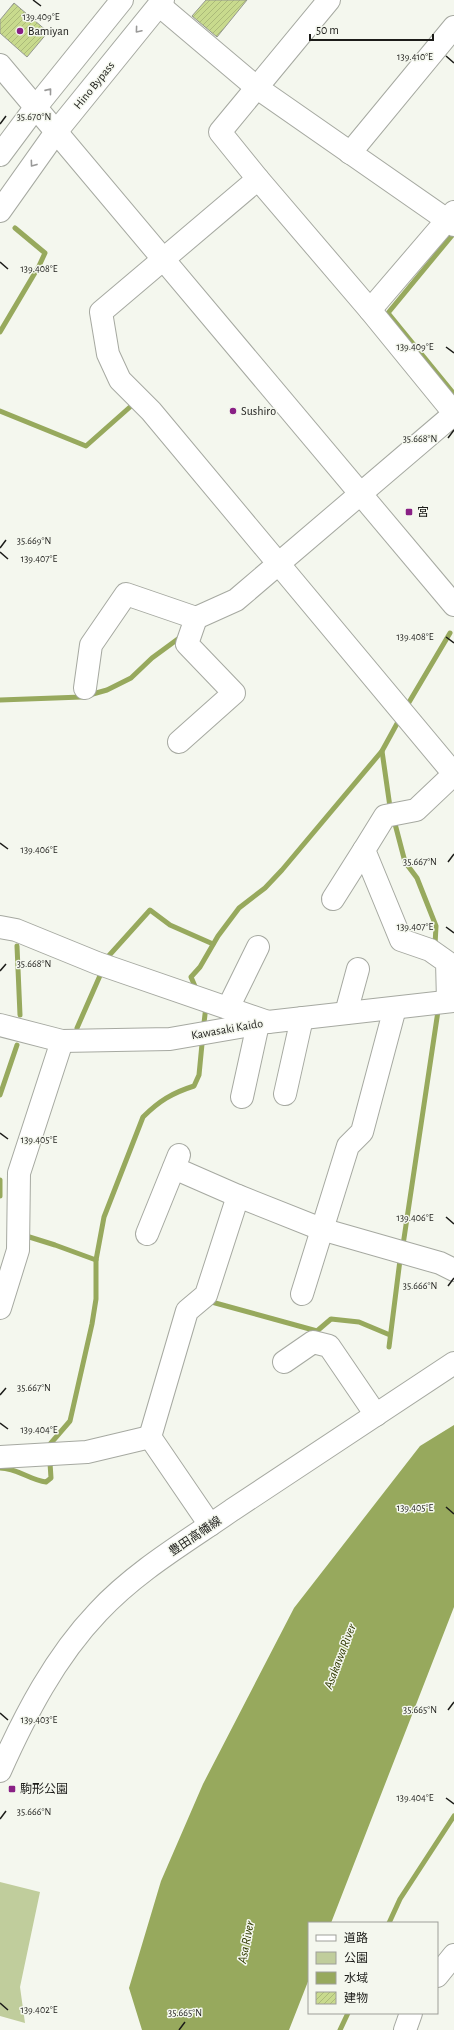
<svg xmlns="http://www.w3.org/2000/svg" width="454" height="2030" viewBox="0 0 454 2030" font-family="'Alegreya Sans','Noto Sans JP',sans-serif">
<defs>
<pattern id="building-hatch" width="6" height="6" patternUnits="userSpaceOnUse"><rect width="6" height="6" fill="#c8da8d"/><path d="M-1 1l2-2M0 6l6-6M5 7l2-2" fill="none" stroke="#abba79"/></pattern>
</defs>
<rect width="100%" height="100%" fill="#f4f7ee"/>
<polygon fill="#c0cd9c" points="0,1882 40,1892 20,1987 25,2023 0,2016"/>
<polygon fill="#97a95d" points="454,1425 454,1607 331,1923 309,1923 309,1979 289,2030 142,2030 129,1988 161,1881 203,1784 294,1608 420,1446"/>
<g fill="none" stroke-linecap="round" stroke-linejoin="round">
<g stroke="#97a95d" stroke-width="5">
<polyline points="454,233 388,313 454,394"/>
<polyline points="0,332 39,266 45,253 15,228"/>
<polyline points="0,411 86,446 130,407"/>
<polyline points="0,700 82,697 107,690 131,678 152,658 182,636"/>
<polyline points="408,704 450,633"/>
<polyline points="382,751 390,807"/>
<polyline points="394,820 405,862 417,878 436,926 435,945"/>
<polyline points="17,946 20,1015"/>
<polyline points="105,960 150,910 170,925 213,944"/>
<polyline points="197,991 191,977 200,967 218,936 239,908 265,888 282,870 382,751 399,720"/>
<polyline points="204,1023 206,1006"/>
<polyline points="77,1028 102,971"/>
<polyline points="0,1095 17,1045"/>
<polyline points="0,1180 0,1196"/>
<polyline points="23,1235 55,1245 96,1260"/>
<polyline points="403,1245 438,1011"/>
<polyline points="208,1301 317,1331 331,1319 359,1322 390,1335"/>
<polyline points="389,1347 400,1260"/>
<path d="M51,1443L70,1421L92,1324L96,1299V1260L104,1217L143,1117C159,1101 172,1093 194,1086L199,1075L202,1044"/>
<path d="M0,1468C17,1468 30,1480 46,1482L51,1478L50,1463"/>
<polyline points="389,1923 400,1899 454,1816"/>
<polyline points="340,2030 348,2013"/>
</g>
</g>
<g fill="url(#building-hatch)" stroke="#959890">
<polygon points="206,0 247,0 217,37 192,16"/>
<polygon points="14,3 48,32 27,57 0,33 0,20"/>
</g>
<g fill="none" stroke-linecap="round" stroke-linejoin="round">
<g stroke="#a6a9a1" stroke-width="24">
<g id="minor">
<polyline points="329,0 220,132 258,179 370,310 454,212"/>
<polyline points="159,5 256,87 454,225"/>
<polyline points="0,65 454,605"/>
<polyline points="350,153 454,27"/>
<polyline points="258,179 101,312 108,354 120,380 151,411 454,774"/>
<polyline points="370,310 454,413"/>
<polyline points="85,688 91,645 126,594 196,618 236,600 454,414"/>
<polyline points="179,742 234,693 187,644 196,618"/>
<polyline points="333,899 364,850"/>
<polyline points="0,927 16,930 97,963 268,1022"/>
<polyline points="448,1001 447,962 430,950 401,940 364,850 385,816 416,810 454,774"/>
<polyline points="228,1008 258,947"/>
<polyline points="346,1013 358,969"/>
<polyline points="285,1094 302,1018"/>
<polyline points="242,1097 258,1024"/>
<polyline points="174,1168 238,1196"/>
<polyline points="147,1234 179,1155"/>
<polyline points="302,1294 348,1146 362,1132 395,1008"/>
<polyline points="0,1308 18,1250 19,1173 62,1041"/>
<polyline points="284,1362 313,1342 329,1346 376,1415"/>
<polyline points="0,1457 87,1452 150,1437"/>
<polyline points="210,1525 150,1437 187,1311 206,1295 238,1196 321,1229 440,1263 454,1270"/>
<polyline points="437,1976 454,1955"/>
<polyline points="405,2030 411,2013"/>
</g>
</g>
<g stroke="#a6a9a1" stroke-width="24">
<g id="major">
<polyline points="0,1025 62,1041 170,1039 268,1022 454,1001"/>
<path d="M0,1771C25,1715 55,1657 98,1612C136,1571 186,1542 232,1510C306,1461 380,1412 454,1363"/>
</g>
</g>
<g stroke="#a6a9a1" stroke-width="24">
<g id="highway">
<polyline points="0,155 35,108 122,0"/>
<polyline points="0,211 56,132 163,0"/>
</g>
</g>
<use href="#minor" stroke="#fff" stroke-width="22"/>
<use href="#major" stroke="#fff" stroke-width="22"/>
<use href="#highway" stroke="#fff" stroke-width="22"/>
</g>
<defs><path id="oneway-chevron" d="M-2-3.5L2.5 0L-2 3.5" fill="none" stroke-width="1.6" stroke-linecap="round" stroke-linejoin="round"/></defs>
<g stroke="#999998">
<use href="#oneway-chevron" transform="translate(138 30) rotate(130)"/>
<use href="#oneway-chevron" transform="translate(49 91) rotate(-51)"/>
<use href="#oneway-chevron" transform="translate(33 164) rotate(126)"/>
</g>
<path fill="none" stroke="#1c1c19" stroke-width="1.5" d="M33,0L41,6M446,56L454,63M0,124L6,116M0,262L8,269M446,347L454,353M448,438L454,430M0,548L6,540M0,552L8,559M446,637L454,643M0,843L8,849M448,862L454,854M446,927L454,933M0,971L6,964M0,1133L8,1139M446,1217L454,1224M448,1286L454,1278M0,1395L6,1388M0,1423L8,1429M446,1507L454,1514M448,1710L454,1702M0,1713L8,1720M446,1798L454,1804M0,1819L6,1811M0,2003L8,2010M179,2030L185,2022"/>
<g fill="#892085" stroke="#f4f7ee" stroke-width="1.5">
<circle cx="20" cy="31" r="4"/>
<circle cx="233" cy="411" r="4"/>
<rect x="405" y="508" width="8" height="8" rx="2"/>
<rect x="8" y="1785" width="8" height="8" rx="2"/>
</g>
<g text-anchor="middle" stroke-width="3" stroke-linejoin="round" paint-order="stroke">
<g font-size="12" fill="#1c1c19" stroke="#f4f7ee" text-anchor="start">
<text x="28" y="35">Bamiyan</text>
<text x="241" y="415">Sushiro</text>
<text x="417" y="516">宮</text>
<text x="20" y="1793">駒形公園</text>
</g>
<g font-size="12" fill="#1c1c19" stroke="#f4f7ee">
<text transform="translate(94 85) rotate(-51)" y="4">Hino Bypass</text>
<text transform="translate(227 1029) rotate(-10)" y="4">Kawasaki Kaido</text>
<text transform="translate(195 1536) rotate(-34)" y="4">豊田高幡線</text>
</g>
<g font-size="13" font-style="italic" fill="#2f3900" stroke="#f4f7ee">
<text transform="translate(339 1656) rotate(-69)" y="5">Asakawa River</text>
<text transform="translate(245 1942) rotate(-79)" y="5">Asa River</text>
</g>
</g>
<g font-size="10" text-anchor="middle" fill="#1c1c19" stroke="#f4f7ee" stroke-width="3" stroke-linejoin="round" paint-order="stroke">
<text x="41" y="20">139.409°E</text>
<text x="415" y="60">139.410°E</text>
<text x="34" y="120">35.670°N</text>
<text x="39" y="272">139.408°E</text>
<text x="415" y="350">139.409°E</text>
<text x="420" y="442">35.668°N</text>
<text x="34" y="544">35.669°N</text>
<text x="39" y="562">139.407°E</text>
<text x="415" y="640">139.408°E</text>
<text x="39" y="853">139.406°E</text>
<text x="420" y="865">35.667°N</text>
<text x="415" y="930">139.407°E</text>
<text x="34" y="967">35.668°N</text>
<text x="39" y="1143">139.405°E</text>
<text x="415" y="1221">139.406°E</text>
<text x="420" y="1289">35.666°N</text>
<text x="34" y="1391">35.667°N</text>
<text x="39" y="1433">139.404°E</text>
<text x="415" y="1511">139.405°E</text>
<text x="420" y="1713">35.665°N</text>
<text x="39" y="1723">139.403°E</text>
<text x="415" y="1801">139.404°E</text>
<text x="34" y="1815">35.666°N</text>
<text x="39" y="2013">139.402°E</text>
<text x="185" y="2016">35.665°N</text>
</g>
<rect x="308" y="1922" width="130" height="92" fill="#f4f7ee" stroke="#9e9f99"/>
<rect x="316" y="1935" width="20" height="6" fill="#ffffff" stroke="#9e9f99"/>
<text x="344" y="1942" font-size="12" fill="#1c1c19">道路</text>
<rect x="316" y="1952" width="20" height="12" fill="#c0cd9c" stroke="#9e9f99"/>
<text x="344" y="1962" font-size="12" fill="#1c1c19">公園</text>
<rect x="316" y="1972" width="20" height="12" fill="#97a95d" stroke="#9e9f99"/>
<text x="344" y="1982" font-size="12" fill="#1c1c19">水域</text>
<rect x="316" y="1992" width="20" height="12" fill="url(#building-hatch)" stroke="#9e9f99"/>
<text x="344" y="2002" font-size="12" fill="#1c1c19">建物</text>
<path d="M310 34v6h123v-6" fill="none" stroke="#1c1c19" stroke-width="2"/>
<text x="316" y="34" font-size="12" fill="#1c1c19" stroke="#f4f7ee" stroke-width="3" paint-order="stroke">50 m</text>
</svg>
